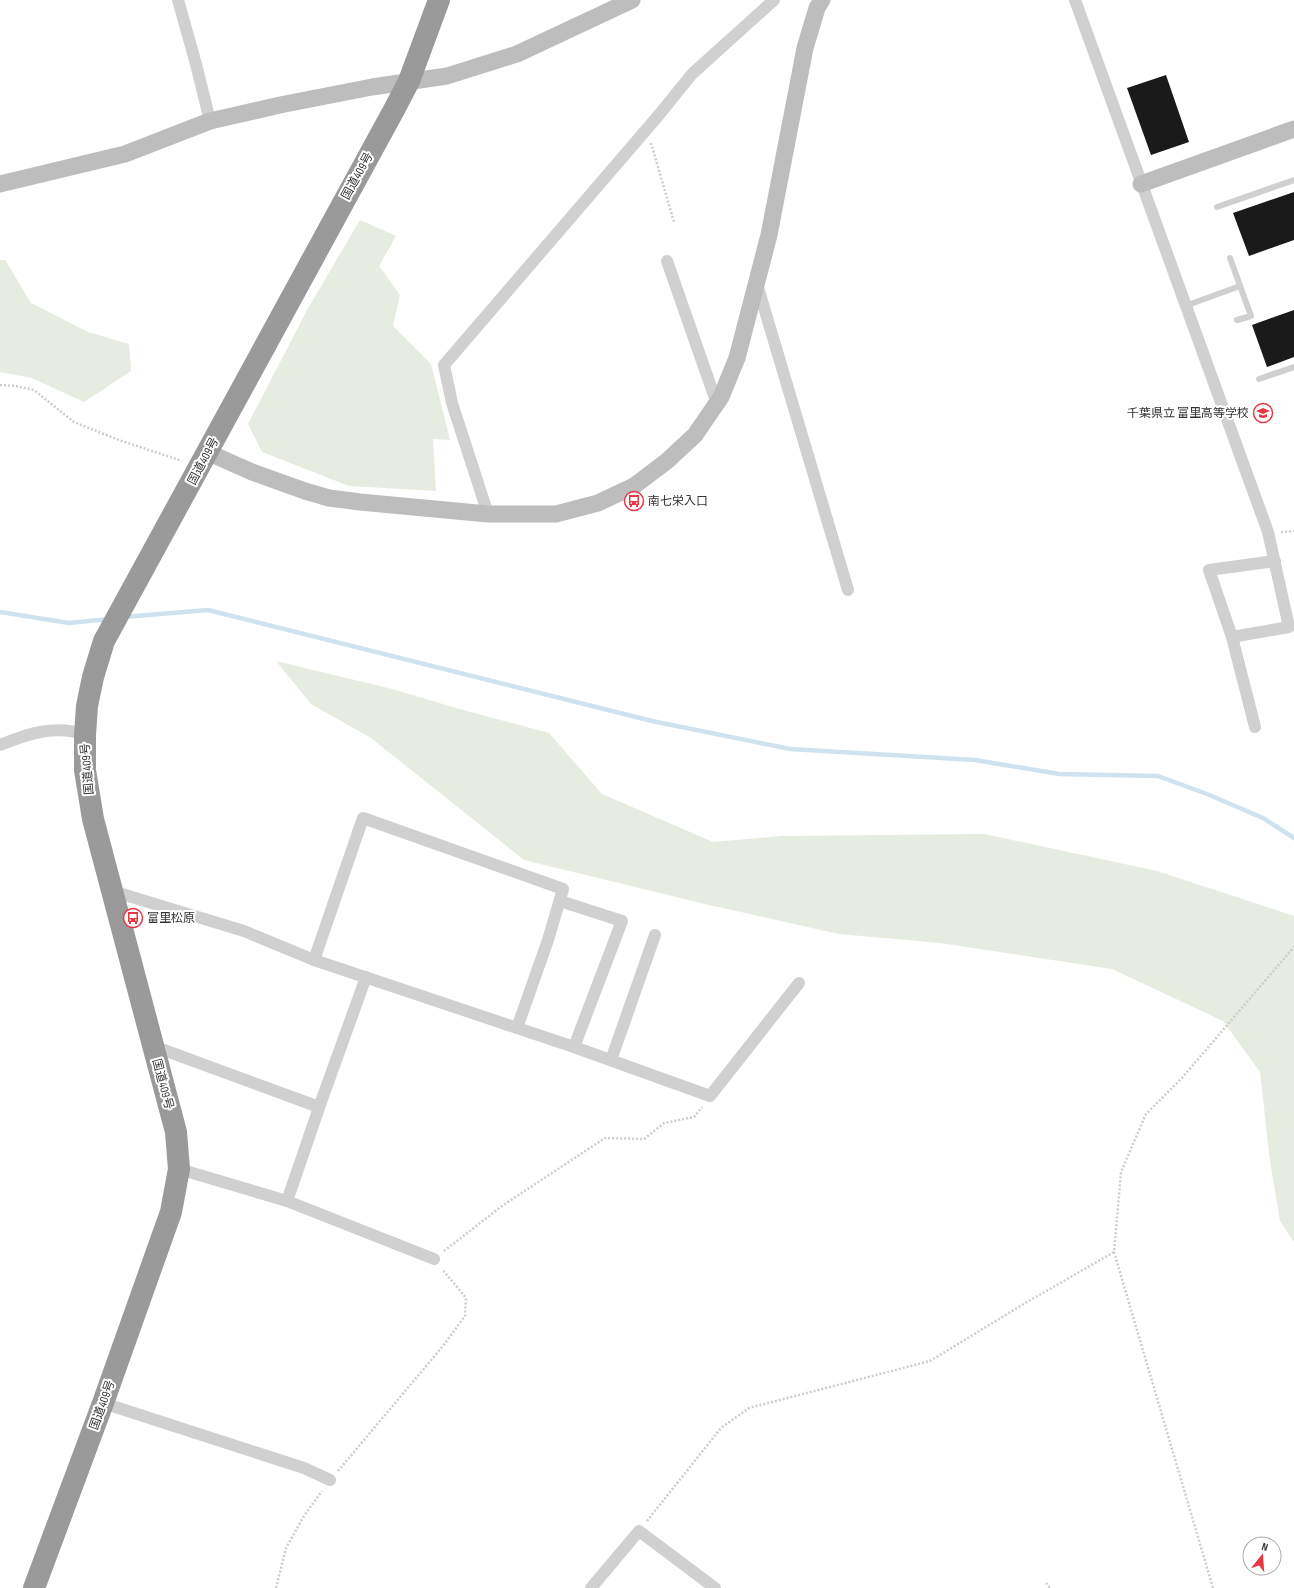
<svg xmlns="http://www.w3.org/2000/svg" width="1294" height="1588" viewBox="0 0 1294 1588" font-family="'Sofia Sans Condensed','Noto Sans JP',sans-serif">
<rect width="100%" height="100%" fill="#fff"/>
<g fill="#e6ecdf">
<polygon points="360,220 396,236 379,266 400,295 393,326 431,364 450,440 433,439 436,491 349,486 262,452 248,424 307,310"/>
<polygon points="0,260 5,260 31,303 88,332 129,344 131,371 84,402 32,378 0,372"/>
<polygon points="276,661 392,689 463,710 549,733 602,794 713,842 782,836 984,834 1157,871 1294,916 1294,1242 1280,1221 1270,1161 1260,1072 1223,1021 1112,969 940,943 839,934 705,904 524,860 371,738 311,704"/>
</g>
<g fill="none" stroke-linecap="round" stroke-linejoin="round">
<g stroke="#cfe2ee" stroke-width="4.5">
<polyline points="0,612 69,623 109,619"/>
<polyline points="124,617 208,610 652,721 790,749 975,760 1059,774 1158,776 1207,794 1263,818 1294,838"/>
</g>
</g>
<g fill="#1a1a1a">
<polygon points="1166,75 1189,142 1151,155 1127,88"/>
<polygon points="1294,192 1294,240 1249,256 1233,213"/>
<polygon points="1294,310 1294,357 1267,367 1252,325"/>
</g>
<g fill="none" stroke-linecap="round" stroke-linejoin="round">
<g stroke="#cdcdcd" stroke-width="2.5" stroke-dasharray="2 2" stroke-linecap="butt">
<polyline points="651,143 674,222"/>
<polyline points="0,385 16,386 34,390 74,422 119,440 182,461"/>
<polyline points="1281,532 1294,531"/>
<polyline points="444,1251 502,1206 605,1138 644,1139 664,1123 694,1117 702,1107"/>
<polyline points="1114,1252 1213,1588"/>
<polyline points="338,1471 443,1346 465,1316 466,1298 442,1269"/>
<polyline points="647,1521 721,1428 749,1408 930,1361 1022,1305 1114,1252 1121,1172 1146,1114 1181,1079 1294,947"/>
<polyline points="1046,1583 1050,1588"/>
<polyline points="276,1588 286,1548 304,1516 322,1491"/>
</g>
<g stroke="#d0d0d0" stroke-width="6">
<polyline points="1217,207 1294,180"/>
<polyline points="1230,258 1251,316 1237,320"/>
<polyline points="1185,306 1240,286"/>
<polyline points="1259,379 1294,367"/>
</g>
<g stroke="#d0d0d0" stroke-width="12">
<polyline points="178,0 196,64 210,121"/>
<polyline points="1075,0 1268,532 1289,627 1232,637"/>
<polyline points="667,261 717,404"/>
<polyline points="757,284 848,590"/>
<polyline points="488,514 452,403 444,365 658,116 692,74 774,0"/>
<polyline points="1255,727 1232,637 1209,570 1275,561"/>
<path d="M0,745C27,734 56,724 85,735"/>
<polyline points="112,891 244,931 314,960 574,1047 710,1096 799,983"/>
<polyline points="560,901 622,921 574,1047"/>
<polyline points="314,960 363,818 563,889 548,940 517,1028"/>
<polyline points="153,1046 319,1107"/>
<polyline points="611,1060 655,935"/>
<polyline points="179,1169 287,1201 434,1259"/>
<polyline points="287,1201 321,1102 366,977"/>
<polyline points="103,1403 304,1468 330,1480"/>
<polyline points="591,1588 639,1531 715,1588"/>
</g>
<g stroke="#bdbdbd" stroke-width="17">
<polyline points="0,184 125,154 210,121 280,105 372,87 447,76 517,54 632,0"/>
<polyline points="1141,184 1294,129"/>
<polyline points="207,452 252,472 305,491 329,498 360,502 488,514 556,514 598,503 634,486 667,461 695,435 721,397 737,358 769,235 805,48 817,8 822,0"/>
</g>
<polyline stroke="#9a9a9a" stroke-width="22" points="34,1588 103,1403 171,1212 179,1169 176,1132 93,819 85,770 85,735 87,706 93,677 104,641 395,108 409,81 439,0"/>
</g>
<defs>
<g id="school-ring" transform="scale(1)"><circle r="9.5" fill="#fff" stroke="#e63946" stroke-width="1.5"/><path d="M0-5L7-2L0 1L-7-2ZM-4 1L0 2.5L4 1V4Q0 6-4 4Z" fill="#e63946"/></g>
<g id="bus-ring" transform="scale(1)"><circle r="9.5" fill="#fff" stroke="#e63946" stroke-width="1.5"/><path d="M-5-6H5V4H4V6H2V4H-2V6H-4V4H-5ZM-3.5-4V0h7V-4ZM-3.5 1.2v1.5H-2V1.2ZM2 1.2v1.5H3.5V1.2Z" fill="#e63946"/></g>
</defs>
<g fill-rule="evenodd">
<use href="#school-ring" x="1263" y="413"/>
<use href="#bus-ring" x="634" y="501"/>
<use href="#bus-ring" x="133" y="918"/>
</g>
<g text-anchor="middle" stroke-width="4" stroke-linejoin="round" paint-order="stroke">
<g font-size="12" fill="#333" stroke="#fff">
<text transform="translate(357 176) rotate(-61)" y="4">国道409号</text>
<text transform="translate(203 461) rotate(-62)" y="4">国道409号</text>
<text transform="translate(87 769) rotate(-95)" y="4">国道409号</text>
<text transform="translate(163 1084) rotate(75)" y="4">国道409号</text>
<text transform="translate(102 1405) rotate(-70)" y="4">国道409号</text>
</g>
<g font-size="12" fill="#333" stroke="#fff" text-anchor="start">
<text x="1249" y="417" text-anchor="end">千葉県立 富里高等学校</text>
<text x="648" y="505">南七栄入口</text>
<text x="147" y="922">富里松原</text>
</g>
</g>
<g transform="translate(1262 1556) rotate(17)"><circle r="19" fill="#ffffff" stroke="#adadad"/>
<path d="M0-3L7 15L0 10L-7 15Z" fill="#e63946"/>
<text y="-6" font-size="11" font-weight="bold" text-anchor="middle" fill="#333333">N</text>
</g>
</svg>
